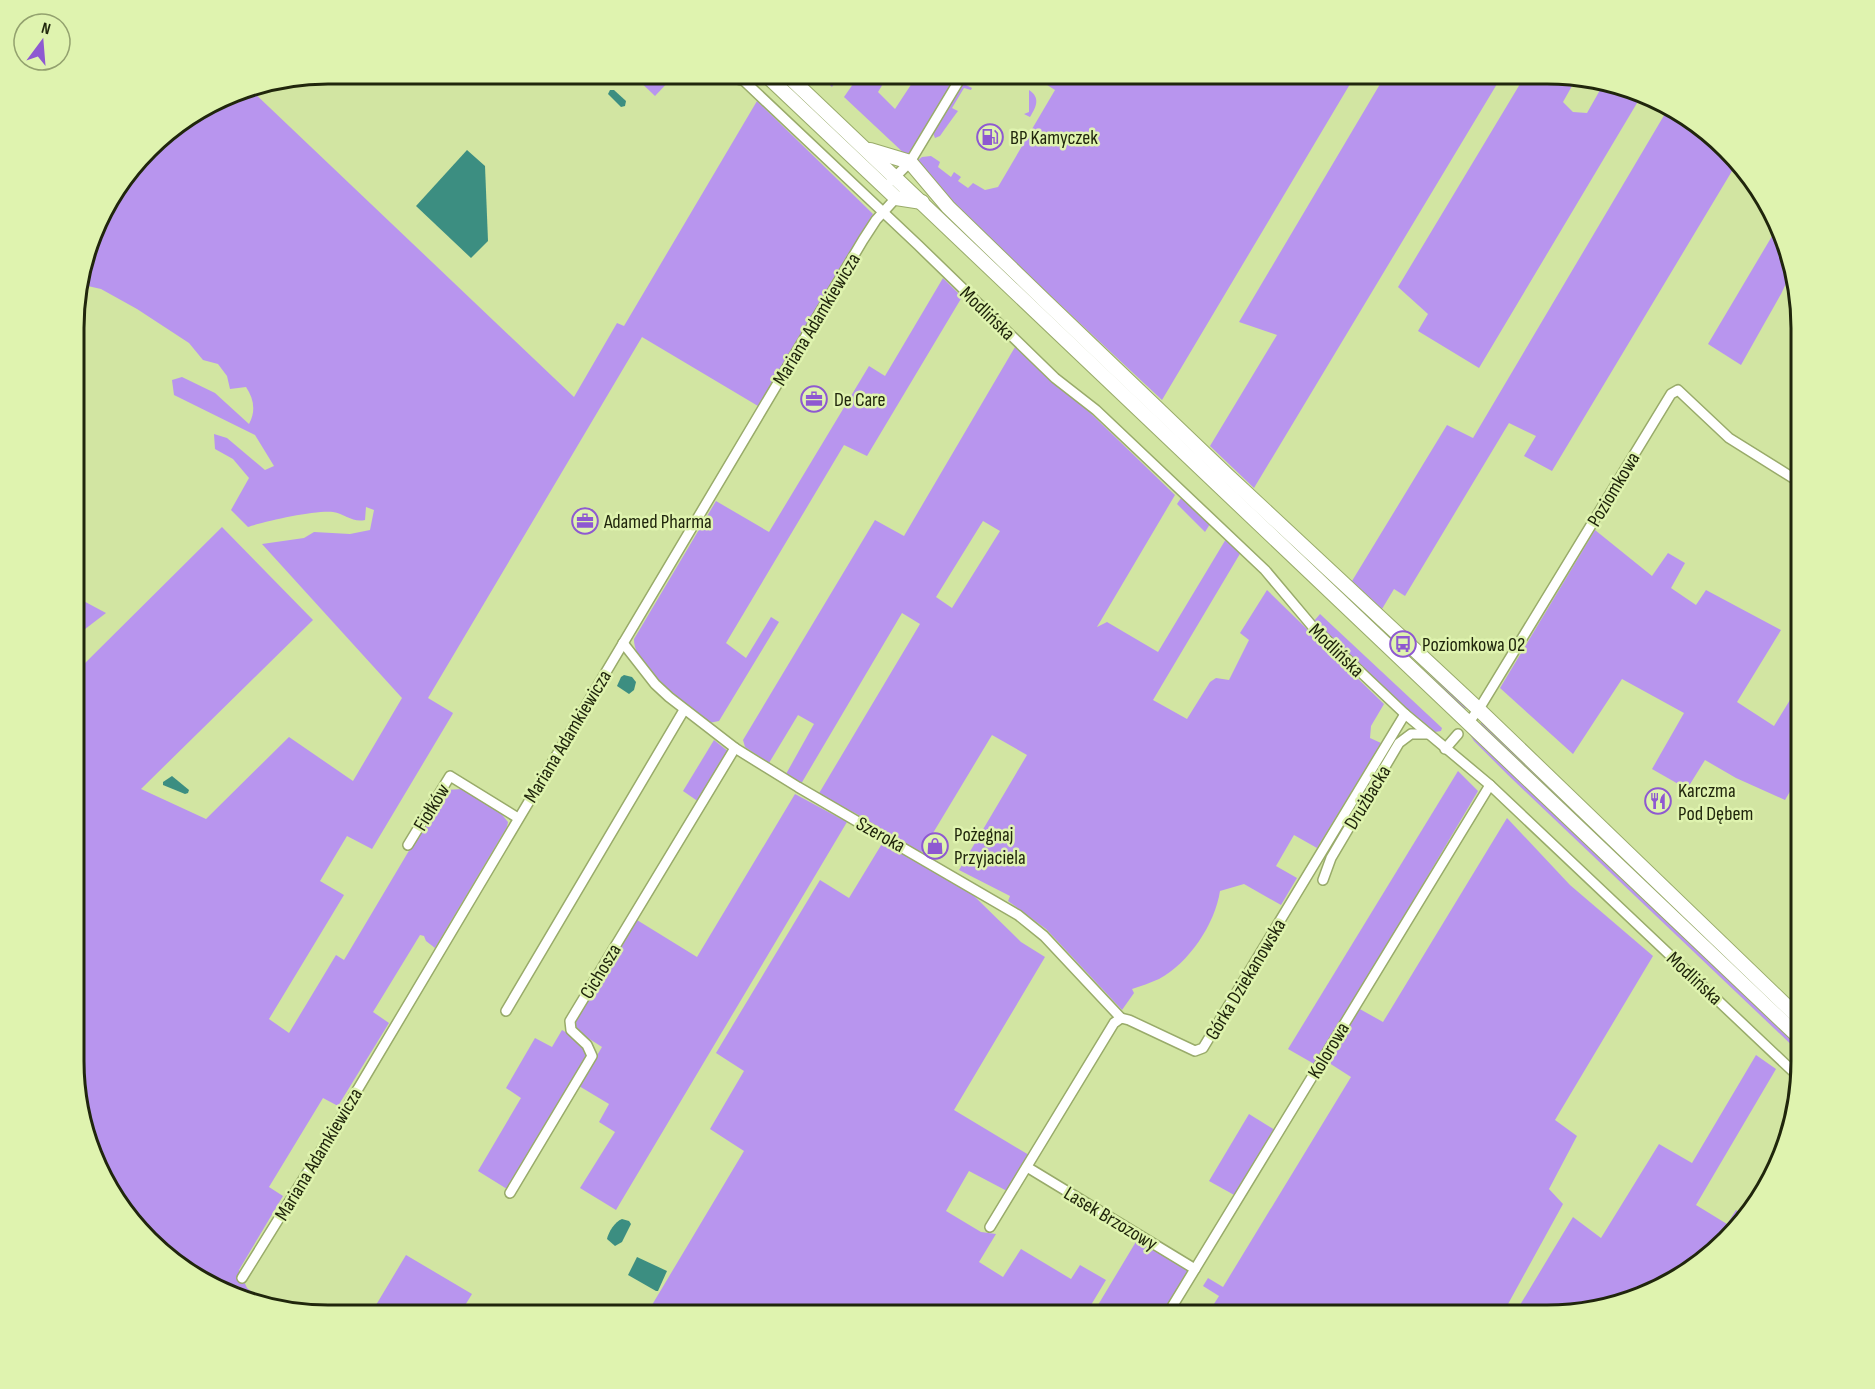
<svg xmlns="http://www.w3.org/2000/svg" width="1875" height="1389" viewBox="0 0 1875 1389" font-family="'Sofia Sans Condensed',sans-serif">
<rect width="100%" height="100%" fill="#d2e5a2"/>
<g fill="#b895ee" fill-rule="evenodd">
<polygon points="632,74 666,74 672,78 655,96"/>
<polygon points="817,74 840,74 832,87"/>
<polygon points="860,74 889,74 878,92 895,109 918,74 958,74 907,156 844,97"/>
<path d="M967,74H972L966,85L972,88L971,90L964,88L952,108L958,111C952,119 946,127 940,136L935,138L933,133Z"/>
<polygon points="1030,74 1356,74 1162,400 976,226 946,201 917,161 922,157 931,156 940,162 938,167 951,177 954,172 961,177 958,181 968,188 973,183 985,190 998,187 1055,90"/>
<polygon points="1386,74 1503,74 1254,488 1210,446 1277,335 1239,322"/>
<polygon points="1526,74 1563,74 1577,77 1563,102 1573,112 1587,113 1604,83 1643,93 1479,368 1418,331 1428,314 1398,287"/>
<path d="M250,89L574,397L617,323L624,326L757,101L873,214L758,406L642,337L428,698L453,713L452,715L372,849L347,836L320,881L344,895L269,1019L289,1033L336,955L344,960L445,790L462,789L499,811L508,822L507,827L435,948L426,941L424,936L420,935L373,1012L389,1023L338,1106L323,1098L269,1187L283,1196L239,1270L247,1288L269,1306L246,1302L173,1263L107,1188L76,1094V672L222,527L313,620L141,789L206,819L289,737L353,781L402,698L262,544L304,538L314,532L350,534L370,530L374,510L366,507L365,520C353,523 345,514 333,512C316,510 265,521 248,527L231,510L249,478L233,459L215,449L214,434L227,438L265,470L274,466L255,435L174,395L172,380L182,377L215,393L249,424C256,411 254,399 246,387L230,389L227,376L218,364L203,360L189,343L137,309L101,289L79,284L100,215L160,137L231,93Z"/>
<path d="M1029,90C1041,98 1036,107 1030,117L1024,114L1029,112Z"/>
<polygon points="1669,107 1702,126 1735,166 1552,471 1524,456 1536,436 1509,423 1405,596 1394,589 1382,609 1352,581 1447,425 1473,438"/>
<polygon points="1778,226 1791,273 1781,294 1741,365 1708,344"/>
<path d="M943,278L962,297L867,456L844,445L726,643L746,658L771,617L779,622L719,721L709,723C688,707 633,667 634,639L716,501L769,532L869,366L885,376Z"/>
<path d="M1015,347L1053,382L1076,399L1175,495L1097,627L1107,622L1158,652L1226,539L1241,552L1153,700L1187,719L1210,682L1216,678L1229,680L1249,640L1240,633L1267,590L1384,704L1371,726L1370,738L1381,743L1317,848L1294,835L1276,866L1297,878L1281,905L1244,884L1220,891C1215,924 1189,963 1159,979C1150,983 1141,986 1132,989L1134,993L1122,1010L1046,929L1008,901L1010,896L959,870L1027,755L992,735L921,853L855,813L818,795L920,624L902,613L801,784L786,774L814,724L798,715L769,763L745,747L743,740L875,520L904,536ZM983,521L1000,531L952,608L936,597Z"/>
<polygon points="1181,498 1210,524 1205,532 1177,504"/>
<polygon points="1595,530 1652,576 1668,553 1685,563 1671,588 1696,605 1706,590 1781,630 1737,702 1774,726 1801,682 1801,773 1785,800 1736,778 1705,760 1687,789 1652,769 1684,713 1622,679 1573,754 1500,688"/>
<polygon points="76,597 106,613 76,636"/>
<polygon points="1320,614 1442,728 1441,731 1429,733 1416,717 1373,678 1314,621"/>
<polygon points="1415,653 1471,706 1468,709 1463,708 1412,657"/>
<polygon points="1481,721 1801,1024 1801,1030 1481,725"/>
<polygon points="1466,729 1476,736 1801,1046 1801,1054 1508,775 1474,741"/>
<polygon points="714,740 729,752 699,802 683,791"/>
<polygon points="1458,771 1478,791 1316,1065 1288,1049"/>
<polygon points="795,794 847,822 616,1210 580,1188 615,1132 599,1122 609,1104 579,1086 602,1047 577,1031 575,1023 637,920 697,957"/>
<polygon points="1507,818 1570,885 1653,956 1555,1120 1577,1136 1549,1189 1563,1204 1502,1315 1207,1315 1219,1296 1203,1286 1208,1278 1223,1287 1351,1077 1326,1061 1358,1008 1383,1022"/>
<polygon points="883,842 952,881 971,893 1021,942 1045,957 954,1110 1029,1155 1007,1191 969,1171 946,1211 981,1232 996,1234 979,1262 1003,1277 1021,1249 1071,1279 1080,1265 1106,1280 1085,1315 646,1315 744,1151 710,1129 744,1071 716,1053 820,880 849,898"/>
<polygon points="562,1030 587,1045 589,1054 507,1189 478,1171 521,1098 506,1088 535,1038 552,1047"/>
<polygon points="1756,1055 1776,1069 1696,1205 1727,1224 1736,1210 1748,1217 1659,1289 1547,1315 1514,1315 1573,1217 1601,1238 1659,1144 1692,1163"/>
<polygon points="1249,1114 1275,1130 1236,1196 1209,1181"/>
<polygon points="1137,1240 1190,1272 1163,1315 1142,1315 1132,1309 1128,1315 1092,1315"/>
<polygon points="406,1255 472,1294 464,1307 476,1315 370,1315"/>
</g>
<g fill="#3c8e81">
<polygon points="610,90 614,90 626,101 625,106 621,107 608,94"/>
<polygon points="467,150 485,166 488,241 471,258 416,206"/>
<polygon points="624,675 632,677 636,682 634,690 629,694 617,686 621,677"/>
<polygon points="172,776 189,790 188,793 185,794 163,785 163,782"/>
<path d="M622,1219L629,1221L631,1224L622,1242L615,1246L607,1239C608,1233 615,1221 622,1219Z"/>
<polygon points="637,1257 667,1271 658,1291 656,1291 628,1275"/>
</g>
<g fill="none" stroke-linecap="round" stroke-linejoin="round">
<g stroke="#99ab6a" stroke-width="12">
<g id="minor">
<polyline points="741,78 918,245 1055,378 1096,410 1265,570 1313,627 1405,714 1490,785 1801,1079"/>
<polyline points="891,181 910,162 963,74"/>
<polyline points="623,643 655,684 669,697 735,748 798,787 1018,915 1044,936 1121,1018"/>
<polyline points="1468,723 1479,709 1671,394 1678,390 1729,438 1801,483"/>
<polyline points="1445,749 1458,734"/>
<polyline points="408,845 450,776 518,818"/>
<polyline points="1323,880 1331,858 1399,743 1411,734 1427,734"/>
<polyline points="506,1011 684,710"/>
<polyline points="1027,1167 1195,1269"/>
<polyline points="510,1193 592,1056 587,1045 571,1030 570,1021 735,748"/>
<polyline points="990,1227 1114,1023 1121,1018 1129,1020 1195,1051 1203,1048 1405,714"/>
<polyline points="242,1278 327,1141 863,240 876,220 896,198"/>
<polyline points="1167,1315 1490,785"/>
</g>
</g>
<g stroke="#99ab6a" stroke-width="16">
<g id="highway">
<polyline points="737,74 741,78 765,74"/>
<polyline points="765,74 896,198 922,202"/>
<polyline points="786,74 1801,1039"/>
<polyline points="870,150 910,162 948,207 1044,300 1227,475 1474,705 1801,1020"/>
</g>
</g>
<use href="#minor" stroke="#fff" stroke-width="9"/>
<use href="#highway" stroke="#fff" stroke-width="14"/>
</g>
<defs>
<g id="fuel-ring" transform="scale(1.35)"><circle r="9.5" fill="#dff3af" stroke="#8e59d1" stroke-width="1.5"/><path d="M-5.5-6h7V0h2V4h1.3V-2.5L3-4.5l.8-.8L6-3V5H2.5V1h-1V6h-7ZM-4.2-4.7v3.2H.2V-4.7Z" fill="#8e59d1"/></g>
<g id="office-ring" transform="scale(1.35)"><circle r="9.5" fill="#dff3af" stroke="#8e59d1" stroke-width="1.5"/><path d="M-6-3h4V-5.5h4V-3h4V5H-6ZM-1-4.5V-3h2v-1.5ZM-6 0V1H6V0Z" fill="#8e59d1"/></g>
<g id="bus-ring" transform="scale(1.35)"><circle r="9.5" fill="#dff3af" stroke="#8e59d1" stroke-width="1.5"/><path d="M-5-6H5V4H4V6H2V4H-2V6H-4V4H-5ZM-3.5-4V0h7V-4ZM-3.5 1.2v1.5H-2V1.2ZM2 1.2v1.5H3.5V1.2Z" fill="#8e59d1"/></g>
<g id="restaurant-ring" transform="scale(1.35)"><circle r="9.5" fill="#dff3af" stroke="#8e59d1" stroke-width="1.5"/><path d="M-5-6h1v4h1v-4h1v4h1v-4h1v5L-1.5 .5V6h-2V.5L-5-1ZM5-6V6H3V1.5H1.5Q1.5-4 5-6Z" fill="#8e59d1"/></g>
<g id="shop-ring" transform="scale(1.35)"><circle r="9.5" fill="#dff3af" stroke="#8e59d1" stroke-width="1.5"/><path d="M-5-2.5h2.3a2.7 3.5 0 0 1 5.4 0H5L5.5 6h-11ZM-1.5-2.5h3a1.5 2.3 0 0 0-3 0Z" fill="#8e59d1"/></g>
</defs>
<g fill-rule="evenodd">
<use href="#fuel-ring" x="990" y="137"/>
<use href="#office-ring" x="814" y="399"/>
<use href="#office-ring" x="585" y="521"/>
<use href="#bus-ring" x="1403" y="644"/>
<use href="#restaurant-ring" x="1658" y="801"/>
<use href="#shop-ring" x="935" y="846"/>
</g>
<g text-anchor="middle" stroke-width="5" stroke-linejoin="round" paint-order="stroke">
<g font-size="20" fill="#20260c" stroke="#dff3af" text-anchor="start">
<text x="1010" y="144">BP Kamyczek</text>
<text x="834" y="406">De Care</text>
<text x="604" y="528">Adamed Pharma</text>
<text x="1422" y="651">Poziomkowa 02</text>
<text x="1678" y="797">Karczma<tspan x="1678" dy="23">Pod Dębem</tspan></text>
<text x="954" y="841">Pożegnaj<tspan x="954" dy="23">Przyjaciela</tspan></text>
</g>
<g font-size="20" fill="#20260c" stroke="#dff3af">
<text transform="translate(988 313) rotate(44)" y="7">Modlińska</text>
<text transform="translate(816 319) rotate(-59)" y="7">Mariana Adamkiewicza</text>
<text transform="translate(1613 489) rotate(-59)" y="7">Poziomkowa</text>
<text transform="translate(1337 650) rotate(44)" y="7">Modlińska</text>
<text transform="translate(567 736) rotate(-59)" y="7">Mariana Adamkiewicza</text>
<text transform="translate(1367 797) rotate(-59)" y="7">Drużbacka</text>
<text transform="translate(431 807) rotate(-59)" y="7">Fiołków</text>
<text transform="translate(881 834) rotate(29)" y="7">Szeroka</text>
<text transform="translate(600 971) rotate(-59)" y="7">Cichosza</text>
<text transform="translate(1695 978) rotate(43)" y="7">Modlińska</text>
<text transform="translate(1245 979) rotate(-59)" y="7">Górka Dziekanowska</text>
<text transform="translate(1328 1050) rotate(-59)" y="7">Kolorowa</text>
<text transform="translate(318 1154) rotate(-59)" y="7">Mariana Adamkiewicza</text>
<text transform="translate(1111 1218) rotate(31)" y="7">Lasek Brzozowy</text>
</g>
</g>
<path d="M0 0H1875V1389H0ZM328 84H1547A244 244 0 0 1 1791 328V1061A244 244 0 0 1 1547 1305H328A244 244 0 0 1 84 1061V328A244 244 0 0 1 328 84Z" fill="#dff3af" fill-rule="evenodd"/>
<path fill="none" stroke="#20260c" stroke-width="3" d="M328 84H1547A244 244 0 0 1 1791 328V1061A244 244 0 0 1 1547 1305H328A244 244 0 0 1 84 1061V328A244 244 0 0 1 328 84Z"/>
<g transform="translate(42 42) rotate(16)"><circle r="28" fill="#dff3af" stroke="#93a16e" stroke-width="1.5"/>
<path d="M0-4.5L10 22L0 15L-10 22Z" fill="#8e59d1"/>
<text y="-9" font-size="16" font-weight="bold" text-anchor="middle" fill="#20260c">N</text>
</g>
</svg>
